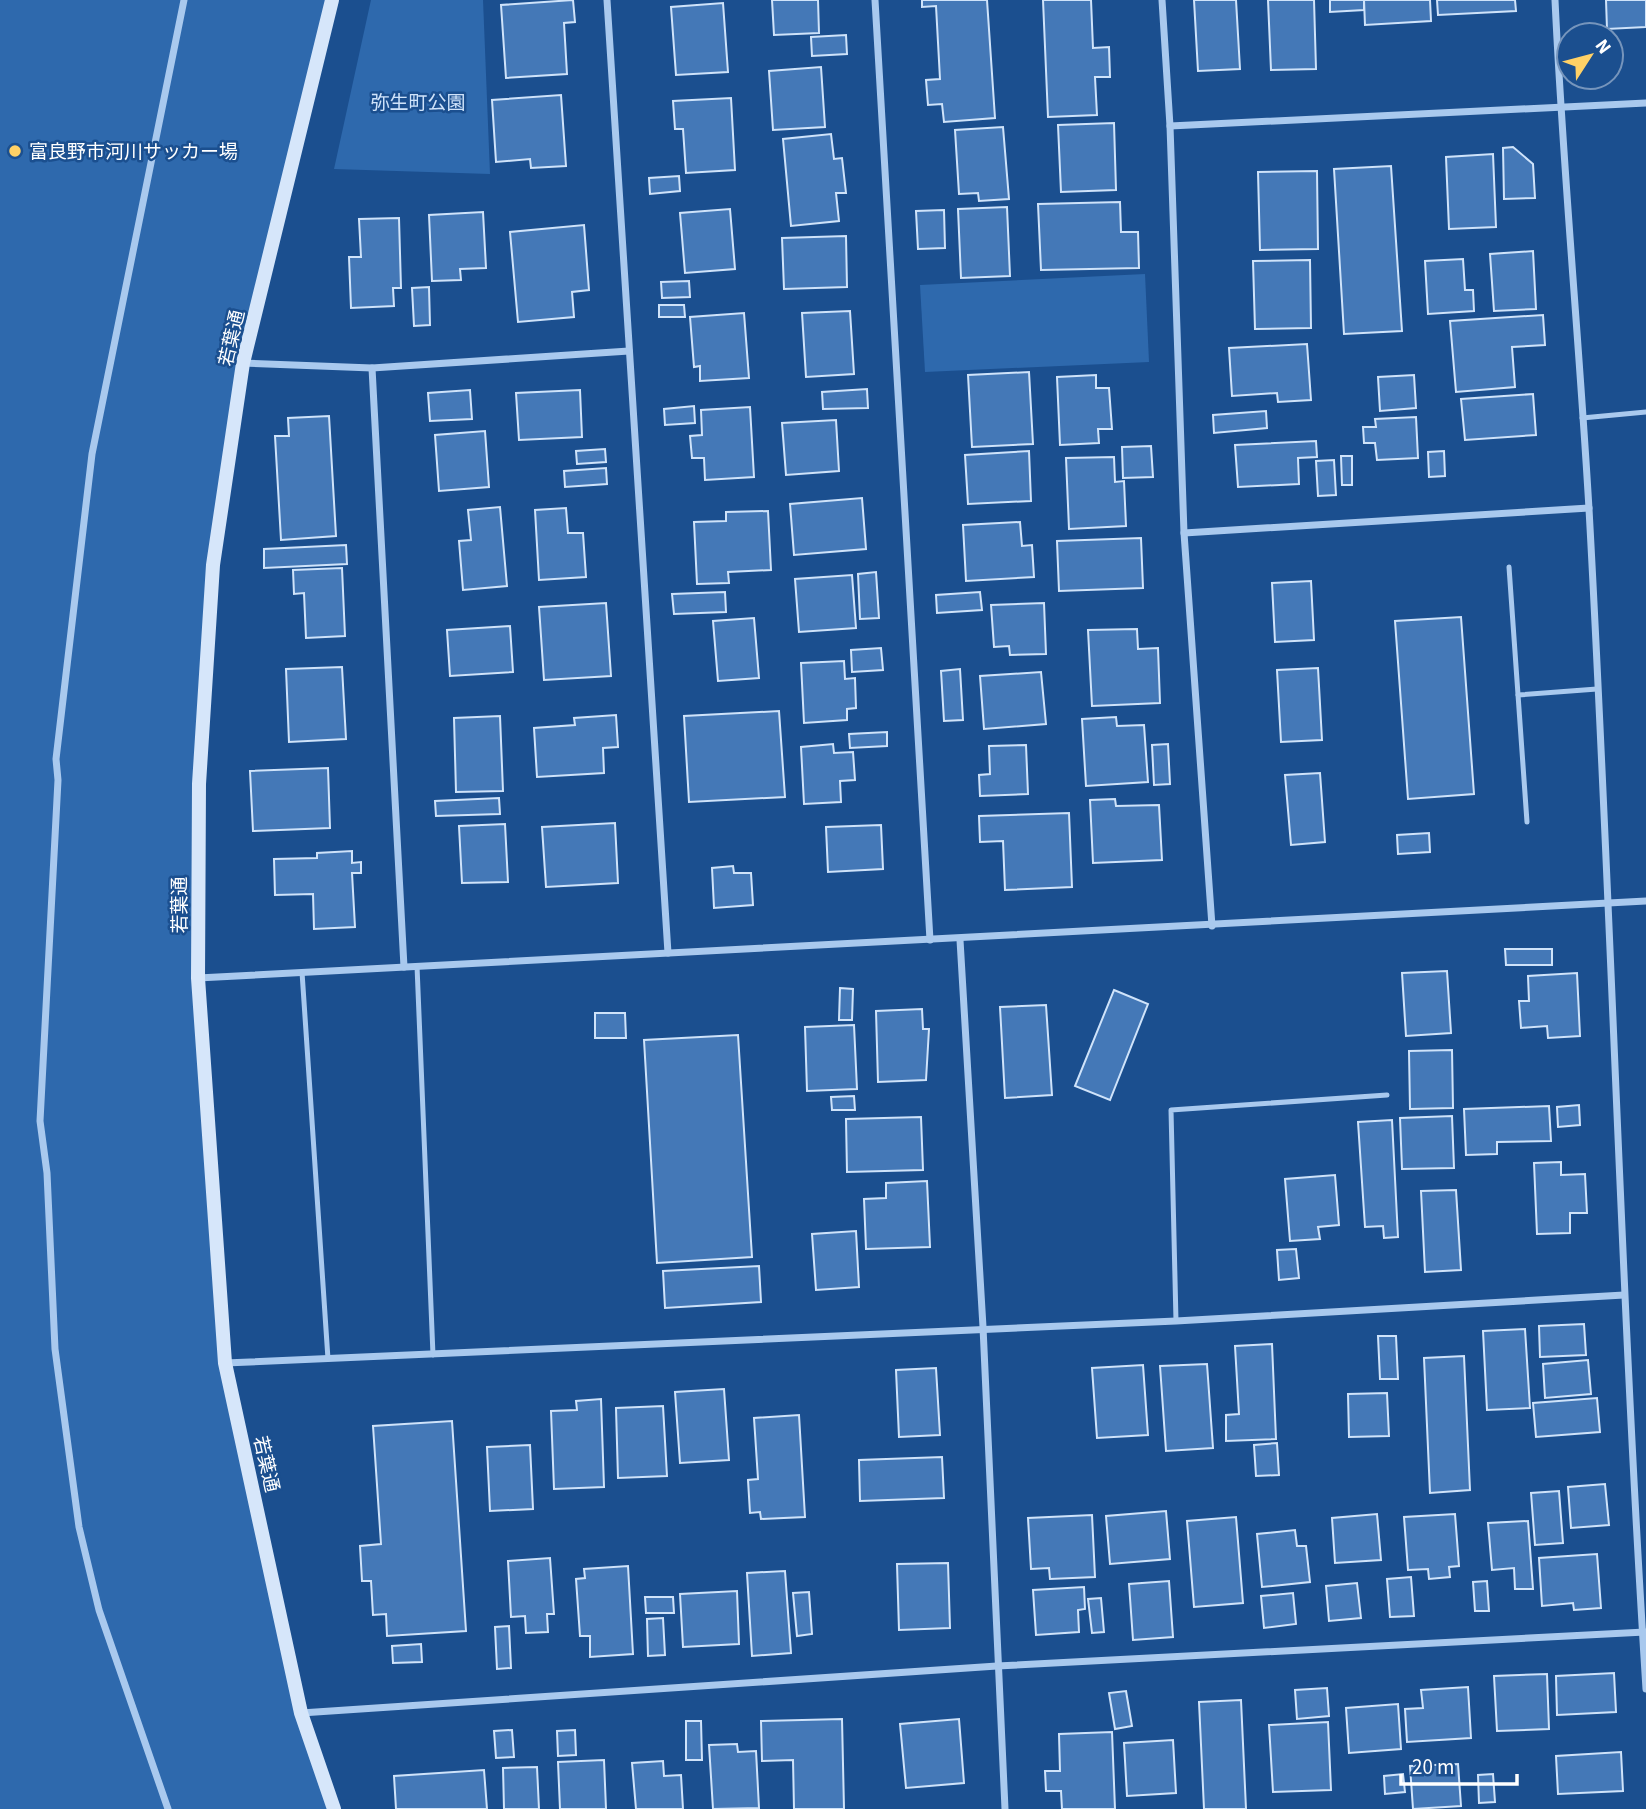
<svg xmlns="http://www.w3.org/2000/svg" width="1646" height="1809" viewBox="0 0 1646 1809" font-family="'Source Sans 3','Noto Sans JP',sans-serif">
<rect width="100%" height="100%" fill="#1b4f8f"/>
<g fill="#2e69ad">
<polygon points="0,0 332,0 243,363 213,565 198,978 225,1363 280,1620 334,1809 0,1809"/>
<polygon points="371,0 483,0 490,174 334,169"/>
<polygon points="1145,274 1149,362 925,372 920,285"/>
</g>
<g fill="#4478b7" stroke="#cfe3fa" stroke-width="2">
<polygon points="573,0 575,22 564,23 567,74 506,78 501,5"/>
<polygon points="772,0 818,0 819,33 774,35"/>
<polygon points="922,0 987,0 995,118 944,122 942,104 928,105 926,80 940,79 936,6 922,7"/>
<polygon points="1043,0 1091,0 1093,48 1109,47 1110,77 1095,77 1097,115 1048,117"/>
<polygon points="1194,0 1236,0 1240,69 1198,71"/>
<polygon points="1268,0 1314,0 1316,69 1271,70"/>
<polygon points="1330,0 1364,0 1364,10 1330,12"/>
<polygon points="1364,0 1430,0 1431,21 1365,25"/>
<polygon points="1437,0 1515,0 1516,11 1438,15"/>
<polygon points="1606,0 1646,0 1646,27 1607,29"/>
<polygon points="723,3 728,72 676,75 671,7"/>
<polygon points="846,35 847,54 812,56 811,37"/>
<polygon points="821,67 825,127 773,130 769,71"/>
<polygon points="561,95 566,166 531,168 530,159 496,162 492,100"/>
<polygon points="731,98 735,170 686,173 683,129 675,129 673,101"/>
<polygon points="1114,123 1116,190 1061,192 1058,125"/>
<polygon points="1003,127 1009,199 979,201 978,193 959,194 955,130"/>
<polygon points="831,134 834,159 842,158 846,193 836,193 839,221 791,226 783,139"/>
<polygon points="1513,147 1533,164 1535,198 1504,199 1503,148"/>
<polygon points="1493,154 1496,227 1449,229 1446,157"/>
<polygon points="1391,166 1402,331 1344,334 1334,169"/>
<polygon points="1317,171 1318,249 1260,250 1258,172"/>
<polygon points="679,176 680,191 650,194 649,178"/>
<polygon points="1120,202 1121,232 1138,232 1139,268 1041,270 1038,204"/>
<polygon points="1007,207 1010,276 961,278 958,209"/>
<polygon points="730,209 735,269 685,273 680,213"/>
<polygon points="944,210 945,248 918,249 916,211"/>
<polygon points="483,212 486,268 460,269 461,280 432,281 429,215"/>
<polygon points="399,218 401,288 393,288 394,306 351,308 349,257 361,257 359,219"/>
<polygon points="584,225 589,290 572,292 574,317 518,322 510,232"/>
<polygon points="846,236 847,287 784,289 782,238"/>
<polygon points="1533,251 1536,309 1494,311 1490,254"/>
<polygon points="1463,259 1465,290 1473,290 1474,311 1428,314 1425,261"/>
<polygon points="1310,260 1311,328 1255,329 1253,261"/>
<polygon points="689,281 690,297 662,298 661,282"/>
<polygon points="429,287 430,325 414,326 412,288"/>
<polygon points="659,305 684,305 685,317 659,317"/>
<polygon points="850,311 854,374 806,377 802,313"/>
<polygon points="744,313 749,378 700,381 700,366 694,367 690,317"/>
<polygon points="1543,315 1545,345 1512,347 1515,387 1456,392 1450,321"/>
<polygon points="1307,344 1311,400 1278,402 1277,393 1232,396 1229,348"/>
<polygon points="1029,372 1033,444 972,447 968,375"/>
<polygon points="1096,375 1096,388 1109,388 1112,429 1098,429 1099,443 1060,445 1057,377"/>
<polygon points="1414,375 1416,408 1380,411 1378,377"/>
<polygon points="867,389 868,408 823,409 822,392"/>
<polygon points="470,390 472,419 430,421 428,393"/>
<polygon points="580,390 582,437 519,440 516,393"/>
<polygon points="1533,394 1536,435 1465,440 1461,399"/>
<polygon points="694,406 695,423 665,425 664,409"/>
<polygon points="750,407 754,477 705,480 704,458 692,458 690,436 702,435 701,410"/>
<polygon points="1266,411 1267,428 1214,433 1213,415"/>
<polygon points="329,416 336,536 281,540 275,436 289,436 288,418"/>
<polygon points="1416,417 1418,458 1377,460 1375,443 1364,443 1363,427 1376,427 1375,419"/>
<polygon points="836,420 839,471 786,475 782,423"/>
<polygon points="485,431 489,487 439,491 435,435"/>
<polygon points="1316,441 1317,457 1298,458 1299,484 1238,487 1235,445"/>
<polygon points="1151,446 1153,477 1123,478 1122,447"/>
<polygon points="605,449 606,462 577,464 576,451"/>
<polygon points="1029,451 1031,501 968,504 965,455"/>
<polygon points="1444,451 1445,476 1429,477 1428,452"/>
<polygon points="1341,456 1352,456 1352,485 1342,485"/>
<polygon points="1114,457 1115,482 1124,481 1126,526 1069,529 1066,458"/>
<polygon points="1334,460 1336,495 1318,496 1316,461"/>
<polygon points="606,468 607,484 565,487 564,471"/>
<polygon points="862,498 866,549 794,555 790,504"/>
<polygon points="500,507 507,586 463,590 459,541 471,540 468,510"/>
<polygon points="566,508 568,533 583,533 586,577 539,580 535,510"/>
<polygon points="768,511 771,570 728,572 729,583 697,584 694,522 726,521 726,512"/>
<polygon points="1020,522 1022,546 1032,545 1034,577 966,581 963,525"/>
<polygon points="1141,538 1143,588 1059,591 1057,541"/>
<polygon points="346,545 347,564 264,568 264,549"/>
<polygon points="342,568 345,636 306,638 304,593 294,594 293,570"/>
<polygon points="876,572 879,618 860,619 858,574"/>
<polygon points="852,575 856,628 799,632 795,579"/>
<polygon points="1311,581 1314,640 1275,642 1272,583"/>
<polygon points="725,592 726,612 674,614 672,594"/>
<polygon points="980,592 982,610 937,613 936,595"/>
<polygon points="606,603 611,676 544,680 539,607"/>
<polygon points="1044,603 1046,654 1010,655 1009,646 994,647 991,605"/>
<polygon points="1461,617 1474,794 1408,799 1395,621"/>
<polygon points="754,618 759,678 718,681 713,621"/>
<polygon points="510,626 513,672 450,676 447,630"/>
<polygon points="1137,629 1138,649 1158,648 1160,703 1092,706 1088,630"/>
<polygon points="881,648 883,670 852,672 851,650"/>
<polygon points="844,661 845,679 855,678 856,708 847,709 847,720 804,723 801,663"/>
<polygon points="342,667 346,739 289,742 286,669"/>
<polygon points="1318,668 1322,740 1281,742 1277,670"/>
<polygon points="960,669 963,720 944,721 941,671"/>
<polygon points="1041,672 1046,724 984,729 980,676"/>
<polygon points="779,711 785,797 689,802 684,716"/>
<polygon points="616,715 618,747 603,748 604,773 537,777 534,728 575,725 574,718"/>
<polygon points="500,716 503,791 456,792 454,718"/>
<polygon points="1116,717 1117,726 1144,725 1148,782 1086,786 1082,719"/>
<polygon points="887,732 887,746 850,748 849,734"/>
<polygon points="833,744 834,753 853,752 855,780 840,781 841,802 804,804 801,747"/>
<polygon points="1168,744 1170,784 1154,785 1152,745"/>
<polygon points="1026,745 1028,794 980,796 979,775 990,774 989,746"/>
<polygon points="328,768 330,828 253,831 250,771"/>
<polygon points="1320,773 1325,842 1291,845 1285,775"/>
<polygon points="499,798 500,814 436,816 435,801"/>
<polygon points="1115,799 1116,806 1159,805 1162,860 1093,863 1090,800"/>
<polygon points="1069,813 1072,887 1005,890 1003,841 980,842 979,816"/>
<polygon points="615,823 618,883 546,887 542,827"/>
<polygon points="505,824 508,882 462,883 459,826"/>
<polygon points="881,825 883,869 828,872 826,827"/>
<polygon points="1429,833 1430,852 1398,854 1397,835"/>
<polygon points="352,851 352,863 361,862 361,873 352,873 355,927 314,929 313,894 275,895 274,859 317,858 317,853"/>
<polygon points="733,866 734,873 751,873 753,905 714,908 712,868"/>
<polygon points="1505,949 1552,949 1552,965 1506,965"/>
<polygon points="1447,971 1451,1033 1406,1036 1402,973"/>
<polygon points="1577,973 1580,1036 1548,1038 1547,1026 1521,1028 1519,1001 1529,1001 1528,976"/>
<polygon points="840,988 853,989 852,1020 839,1020"/>
<polygon points="1114,990 1148,1004 1110,1100 1075,1086"/>
<polygon points="1046,1005 1052,1095 1005,1098 1000,1007"/>
<polygon points="922,1009 923,1029 929,1029 926,1080 878,1082 876,1011"/>
<polygon points="595,1013 625,1013 626,1038 595,1038"/>
<polygon points="854,1025 857,1089 807,1091 805,1027"/>
<polygon points="738,1035 752,1257 657,1263 644,1040"/>
<polygon points="1452,1050 1453,1108 1410,1109 1409,1051"/>
<polygon points="854,1096 855,1110 832,1110 831,1097"/>
<polygon points="1579,1105 1580,1125 1558,1127 1557,1107"/>
<polygon points="1549,1106 1551,1141 1497,1142 1497,1154 1466,1155 1464,1109"/>
<polygon points="1452,1116 1454,1168 1402,1169 1400,1118"/>
<polygon points="921,1117 923,1170 847,1172 846,1119"/>
<polygon points="1392,1120 1398,1237 1384,1238 1383,1226 1365,1227 1358,1122"/>
<polygon points="1561,1162 1561,1175 1585,1174 1587,1213 1570,1213 1570,1233 1537,1234 1534,1163"/>
<polygon points="1335,1175 1339,1225 1318,1227 1320,1239 1290,1241 1285,1179"/>
<polygon points="927,1181 930,1247 866,1249 864,1199 886,1198 886,1183"/>
<polygon points="1456,1190 1461,1270 1425,1272 1421,1191"/>
<polygon points="856,1231 859,1287 816,1290 812,1234"/>
<polygon points="1296,1249 1299,1278 1279,1280 1277,1250"/>
<polygon points="759,1266 761,1302 665,1308 663,1271"/>
<polygon points="1584,1324 1586,1355 1540,1357 1539,1326"/>
<polygon points="1525,1329 1530,1408 1487,1410 1483,1331"/>
<polygon points="1378,1336 1396,1336 1398,1379 1380,1379"/>
<polygon points="1272,1344 1276,1439 1226,1441 1226,1415 1239,1414 1235,1346"/>
<polygon points="1464,1356 1470,1490 1430,1493 1424,1358"/>
<polygon points="1588,1360 1591,1394 1545,1398 1543,1364"/>
<polygon points="1207,1364 1213,1448 1166,1451 1160,1366"/>
<polygon points="1143,1365 1148,1435 1097,1438 1092,1368"/>
<polygon points="936,1368 940,1435 899,1437 896,1370"/>
<polygon points="724,1389 729,1460 680,1463 675,1392"/>
<polygon points="1387,1393 1389,1436 1349,1437 1348,1394"/>
<polygon points="1597,1398 1600,1432 1536,1437 1533,1403"/>
<polygon points="601,1399 604,1487 554,1489 551,1411 577,1410 576,1401"/>
<polygon points="663,1406 667,1476 618,1478 616,1408"/>
<polygon points="799,1415 805,1517 761,1519 760,1512 750,1513 748,1480 758,1479 754,1418"/>
<polygon points="452,1421 466,1631 387,1636 386,1614 373,1615 371,1581 362,1581 360,1546 381,1544 373,1426"/>
<polygon points="1277,1443 1279,1475 1256,1476 1254,1445"/>
<polygon points="530,1445 533,1509 490,1511 487,1447"/>
<polygon points="942,1457 944,1498 860,1501 859,1460"/>
<polygon points="1605,1484 1609,1525 1571,1528 1568,1487"/>
<polygon points="1559,1491 1563,1543 1535,1545 1531,1493"/>
<polygon points="1166,1511 1170,1559 1110,1564 1106,1516"/>
<polygon points="1377,1514 1381,1560 1335,1563 1332,1518"/>
<polygon points="1455,1514 1459,1566 1449,1567 1450,1577 1429,1579 1428,1569 1408,1570 1404,1517"/>
<polygon points="1092,1515 1095,1577 1050,1579 1049,1568 1031,1569 1028,1518"/>
<polygon points="1236,1517 1243,1603 1194,1607 1187,1521"/>
<polygon points="1528,1521 1533,1589 1515,1589 1514,1568 1492,1570 1488,1523"/>
<polygon points="1295,1530 1297,1546 1306,1546 1310,1582 1262,1587 1257,1534"/>
<polygon points="1597,1554 1601,1608 1574,1610 1573,1603 1542,1606 1539,1558"/>
<polygon points="550,1558 554,1614 547,1614 548,1632 526,1633 525,1616 511,1617 508,1561"/>
<polygon points="948,1563 950,1628 899,1630 897,1564"/>
<polygon points="628,1566 633,1654 590,1657 590,1636 580,1636 576,1579 585,1578 584,1569"/>
<polygon points="785,1571 791,1653 752,1656 747,1573"/>
<polygon points="1411,1577 1414,1616 1390,1617 1387,1579"/>
<polygon points="1169,1581 1173,1637 1133,1640 1129,1584"/>
<polygon points="1487,1581 1489,1611 1475,1611 1473,1582"/>
<polygon points="1357,1583 1361,1618 1329,1621 1326,1586"/>
<polygon points="1084,1587 1085,1609 1078,1610 1079,1632 1036,1635 1033,1590"/>
<polygon points="737,1591 739,1644 683,1647 680,1594"/>
<polygon points="809,1592 812,1634 797,1636 793,1593"/>
<polygon points="1293,1593 1296,1624 1264,1628 1261,1596"/>
<polygon points="645,1597 673,1597 674,1613 646,1613"/>
<polygon points="1101,1598 1104,1632 1092,1633 1088,1599"/>
<polygon points="663,1618 665,1655 648,1656 647,1619"/>
<polygon points="509,1626 511,1668 497,1669 495,1627"/>
<polygon points="421,1644 422,1662 393,1663 392,1646"/>
<polygon points="1614,1673 1616,1712 1557,1715 1556,1676"/>
<polygon points="1547,1674 1549,1729 1497,1731 1494,1676"/>
<polygon points="1468,1687 1471,1738 1407,1742 1405,1709 1423,1708 1421,1690"/>
<polygon points="1327,1688 1329,1716 1297,1719 1295,1690"/>
<polygon points="1126,1691 1132,1726 1115,1729 1109,1693"/>
<polygon points="1241,1700 1246,1809 1204,1809 1199,1702"/>
<polygon points="1398,1704 1401,1749 1349,1753 1346,1708"/>
<polygon points="842,1719 844,1809 794,1809 793,1760 762,1761 761,1721"/>
<polygon points="959,1719 964,1783 906,1788 900,1724"/>
<polygon points="686,1721 701,1721 702,1760 686,1760"/>
<polygon points="1328,1722 1331,1790 1273,1792 1269,1725"/>
<polygon points="512,1730 514,1757 496,1758 494,1731"/>
<polygon points="575,1730 576,1755 558,1756 557,1731"/>
<polygon points="1112,1732 1115,1809 1062,1809 1061,1791 1046,1791 1045,1771 1060,1771 1059,1734"/>
<polygon points="1173,1740 1176,1793 1127,1796 1124,1743"/>
<polygon points="737,1744 738,1752 756,1751 759,1808 713,1809 709,1745"/>
<polygon points="1621,1752 1623,1791 1558,1794 1556,1756"/>
<polygon points="604,1760 606,1809 560,1809 558,1762"/>
<polygon points="663,1761 664,1776 681,1775 683,1809 636,1809 632,1763"/>
<polygon points="1458,1764 1461,1806 1413,1809 1410,1766"/>
<polygon points="537,1767 539,1809 504,1809 503,1768"/>
<polygon points="484,1770 487,1809 396,1809 394,1776"/>
<polygon points="1403,1774 1405,1792 1385,1794 1384,1776"/>
<polygon points="1493,1774 1495,1802 1479,1803 1478,1775"/>
</g>
<g fill="none" stroke-linecap="round" stroke-linejoin="round">
<g stroke="#a9c9ee" stroke-width="5">
<polyline points="1582,418 1646,412"/>
<polyline points="1509,567 1527,822"/>
<polyline points="1518,695 1597,689"/>
<polyline points="417,966 433,1355"/>
<polyline points="302,972 328,1359"/>
<polyline points="1176,1321 1171,1110 1387,1095"/>
</g>
<g stroke="#a9c9ee" stroke-width="7">
<polyline points="607,0 668,953"/>
<polyline points="875,0 930,940"/>
<polyline points="1162,0 1170,126 1184,533 1212,926"/>
<path d="M1555,0C1563,170 1579,339 1589,509C1611,902 1621,1296 1646,1689"/>
<polyline points="1170,126 1646,103"/>
<polyline points="243,363 372,368 629,351"/>
<polyline points="372,368 404,967"/>
<polyline points="1184,533 1589,508"/>
<polyline points="960,940 983,1327 1005,1809"/>
<polyline points="198,978 1646,901"/>
<polyline points="225,1363 1176,1321 1624,1295"/>
<polyline points="301,1713 997,1666 1645,1632"/>
<polyline points="168,1809 99,1610 79,1527 55,1349 47,1173 40,1121 58,780 56,759 92,454 184,0"/>
</g>
<polyline stroke="#d6e6fa" stroke-width="14" points="332,0 243,363 213,565 199,784 198,978 225,1363 301,1713 334,1809"/>
</g>
<circle fill="#ffd166" stroke="#1b4f8f" stroke-width="2.5" cx="15" cy="151" r="7"/>
<g text-anchor="middle" stroke-width="5" stroke-linejoin="round" paint-order="stroke">
<g font-size="19" fill="#cfe3fa" stroke="#1b4f8f">
<text x="418" y="109">弥生町公園</text>
</g>
<g font-size="19" fill="#fff" stroke="#1b4f8f" text-anchor="start">
<text x="29" y="158">富良野市河川サッカー場</text>
</g>
<g font-size="19" fill="#fff" stroke="#1b4f8f">
<text transform="translate(231 338) rotate(-77)" y="7">若葉通</text>
<text transform="translate(179 905) rotate(-90)" y="7">若葉通</text>
<text transform="translate(267 1464) rotate(77)" y="7">若葉通</text>
</g>
</g>
<g transform="translate(1590 56) rotate(54)"><circle r="33" fill="#1b4f8f" stroke="#7695bc" stroke-width="2"/>
<path d="M0-5L12 26L0 18L-12 26Z" fill="#ffd166"/>
<text y="-10" font-size="19" font-weight="bold" text-anchor="middle" fill="#ffffff">N</text>
</g>
<path d="M1401 1774v10h116v-10" fill="none" stroke="#ffffff" stroke-width="3.5"/>
<text x="1412" y="1774" font-size="21" fill="#ffffff" stroke="#1b4f8f" stroke-width="5" paint-order="stroke">20 m</text>
</svg>
